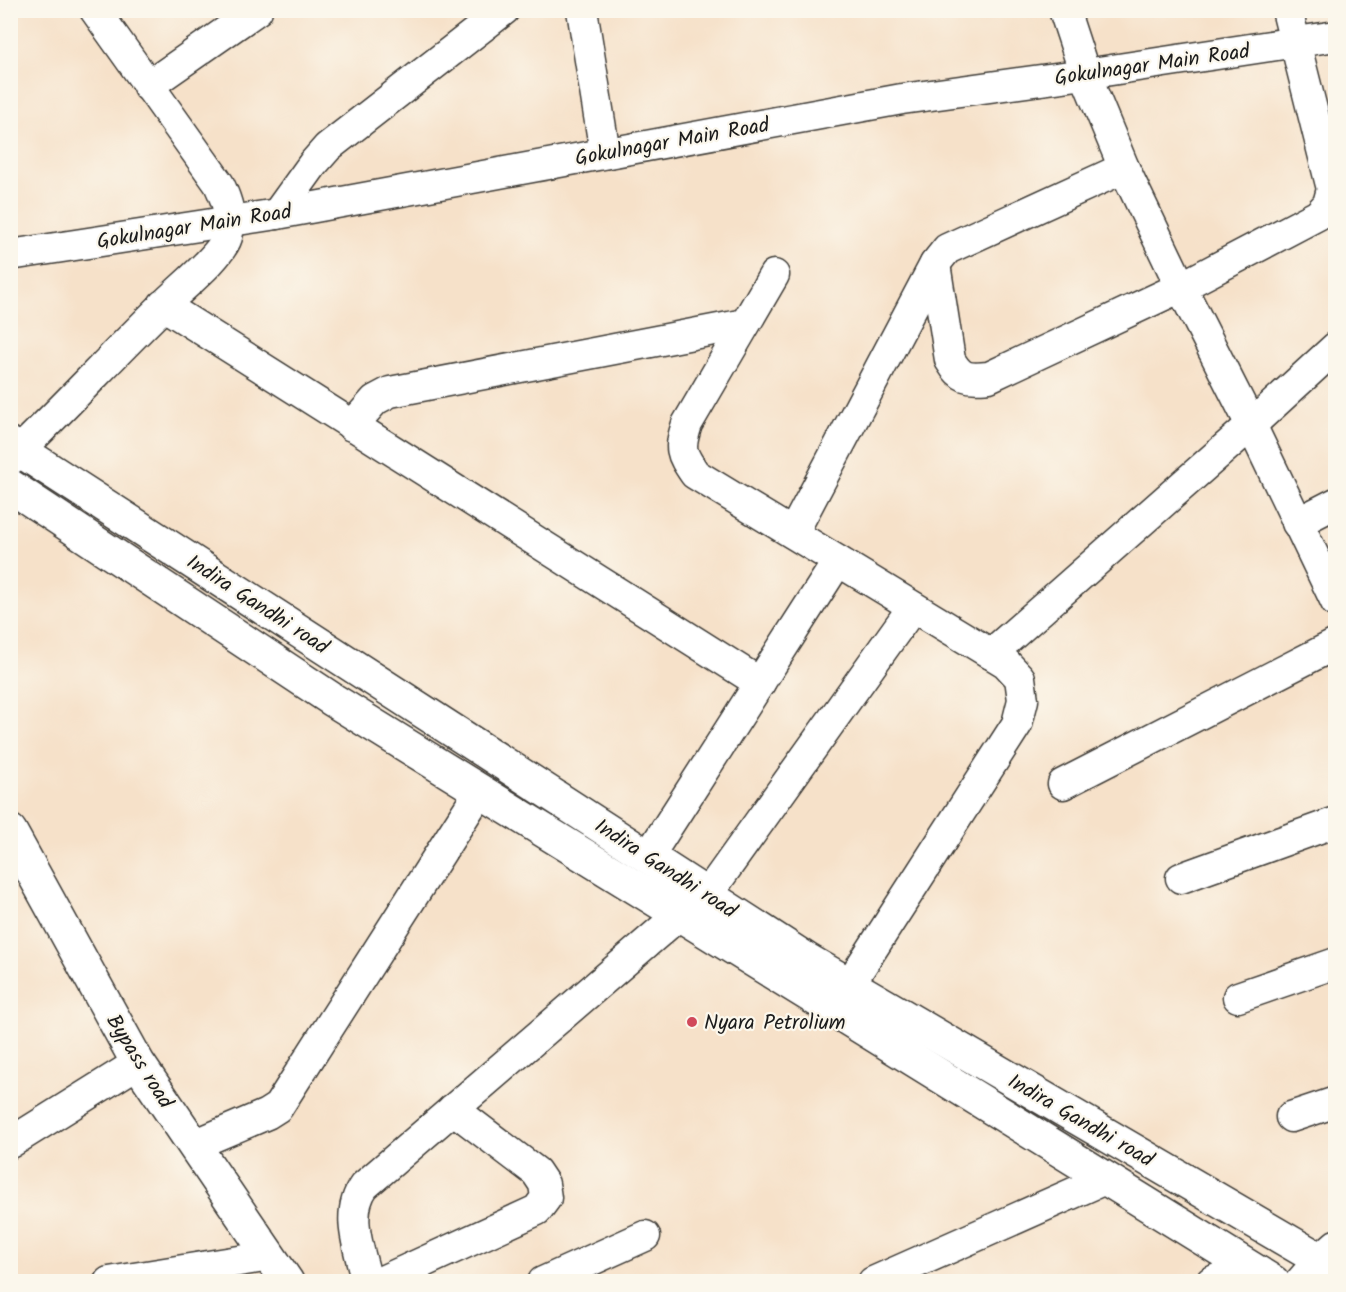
<svg xmlns="http://www.w3.org/2000/svg" width="1346" height="1292" viewBox="0 0 1346 1292" font-family="Kalam,sans-serif">
<rect width="100%" height="100%" fill="#fbf7ec"/>
<filter id="ink" filterUnits="userSpaceOnUse"><feTurbulence type="fractalNoise" baseFrequency=".0167" numOctaves="2"/><feDisplacementMap in="SourceGraphic" scale="12" xChannelSelector="R" yChannelSelector="G"/><feConvolveMatrix kernelMatrix="1 2 1 2 8 2 1 2 1" color-interpolation-filters="sRGB"/></filter>
<filter id="wash" filterUnits="userSpaceOnUse"><feTurbulence type="fractalNoise" baseFrequency=".008" numOctaves="4" result="noise"/><feDisplacementMap in="SourceGraphic" scale="24" xChannelSelector="R" yChannelSelector="G"/><feGaussianBlur stdDeviation="1.35" result="paint"/><feColorMatrix in="noise" values="0 0 0 0 0 0 0 0 0 0 0 0 0 0 0 0 0 1.4 0 .05"/><feComposite in="paint" operator="in"/></filter>
<g filter="url(#wash)">
<rect width="100%" height="100%" fill="#f6e1c9"/>
</g>
<g filter="url(#ink)">
<g fill="none" stroke-linecap="round" stroke-linejoin="round">
<g stroke="#3d3a36" stroke-width="33">
<g id="minor">
<polyline points="582,10 605,153"/>
<polyline points="1064,10 1085,74 1124,168 1181,287 1251,425 1336,602"/>
<polyline points="148,86 257,10"/>
<polyline points="277,214 313,164 328,147 504,10"/>
<polyline points="10,255 277,214 902,99 1085,74 1336,36"/>
<path d="M935,264L950,360C961,379 968,379 989,377L1181,287L1318,215L1328,204L1332,189L1287,10"/>
<path d="M774,275L687,424C679,449 680,452 695,474L1006,663L1020,678L1023,700L1017,724L849,985"/>
<polyline points="163,305 760,683"/>
<polyline points="352,426 375,400 390,392 745,324"/>
<path d="M10,460C62,410 111,357 162,307C178,290 221,257 227,237C233,218 227,201 219,184L95,10"/>
<polyline points="1297,523 1336,503"/>
<polyline points="793,533 935,264 947,249 1124,168"/>
<polyline points="991,654 1251,425 1336,347"/>
<polyline points="1063,784 1336,644"/>
<polyline points="648,857 838,561"/>
<polyline points="1181,878 1336,822"/>
<polyline points="707,895 913,607"/>
<polyline points="1238,997 1336,963"/>
<polyline points="1291,1117 1336,1102"/>
<polyline points="10,1143 138,1063"/>
<polyline points="194,1145 267,1114 278,1107 480,791"/>
<polyline points="109,1282 270,1256"/>
<path d="M367,1282C360,1251 344,1214 364,1186L679,915"/>
<polyline points="380,1282 537,1210 546,1198 544,1184 536,1172 453,1109"/>
<polyline points="543,1282 645,1236"/>
<polyline points="873,1282 1105,1179"/>
<polyline points="1211,1282 1246,1266"/>
<polyline points="1300,1282 1320,1259 1336,1245"/>
</g>
</g>
<g stroke="#3d3a36" stroke-width="36">
<polyline id="tertiary" points="10,831 138,1063 287,1282"/>
</g>
<g stroke="#3d3a36" stroke-width="36">
<g id="secondary">
<polyline points="10,444 809,961 1336,1269"/>
<polyline points="10,486 333,700 1273,1282"/>
</g>
</g>
<use href="#minor" stroke="#fff" stroke-width="30"/>
<use href="#tertiary" stroke="#fff" stroke-width="33"/>
<use href="#secondary" stroke="#fff" stroke-width="33"/>
</g>
</g>
<circle fill="#d1495b" stroke="#fbf7ec" stroke-width="2" cx="692" cy="1022" r="6"/>
<g text-anchor="middle" stroke-width="4.5" stroke-linejoin="round" paint-order="stroke">
<g font-size="21" fill="#1c1c1c" stroke="#fbf7ec">
<text transform="translate(1152 64) rotate(-8)" y="7">Gokulnagar Main Road</text>
<text transform="translate(672 141) rotate(-10)" y="7">Gokulnagar Main Road</text>
<text transform="translate(194 226) rotate(-9)" y="7">Gokulnagar Main Road</text>
<text transform="translate(258 604) rotate(33)" y="7">Indira Gandhi road</text>
<text transform="translate(666 868) rotate(33)" y="7">Indira Gandhi road</text>
<text transform="translate(140 1061) rotate(58)" y="7">Bypass road</text>
<text transform="translate(1081 1120) rotate(30)" y="7">Indira Gandhi road</text>
</g>
<g font-size="21" fill="#1c1c1c" stroke="#fbf7ec" text-anchor="start">
<text x="704" y="1029">Nyara Petrolium</text>
</g>
</g>
<rect width="1346" height="1292" fill="none" stroke="#fbf7ec" stroke-width="36"/>
</svg>
